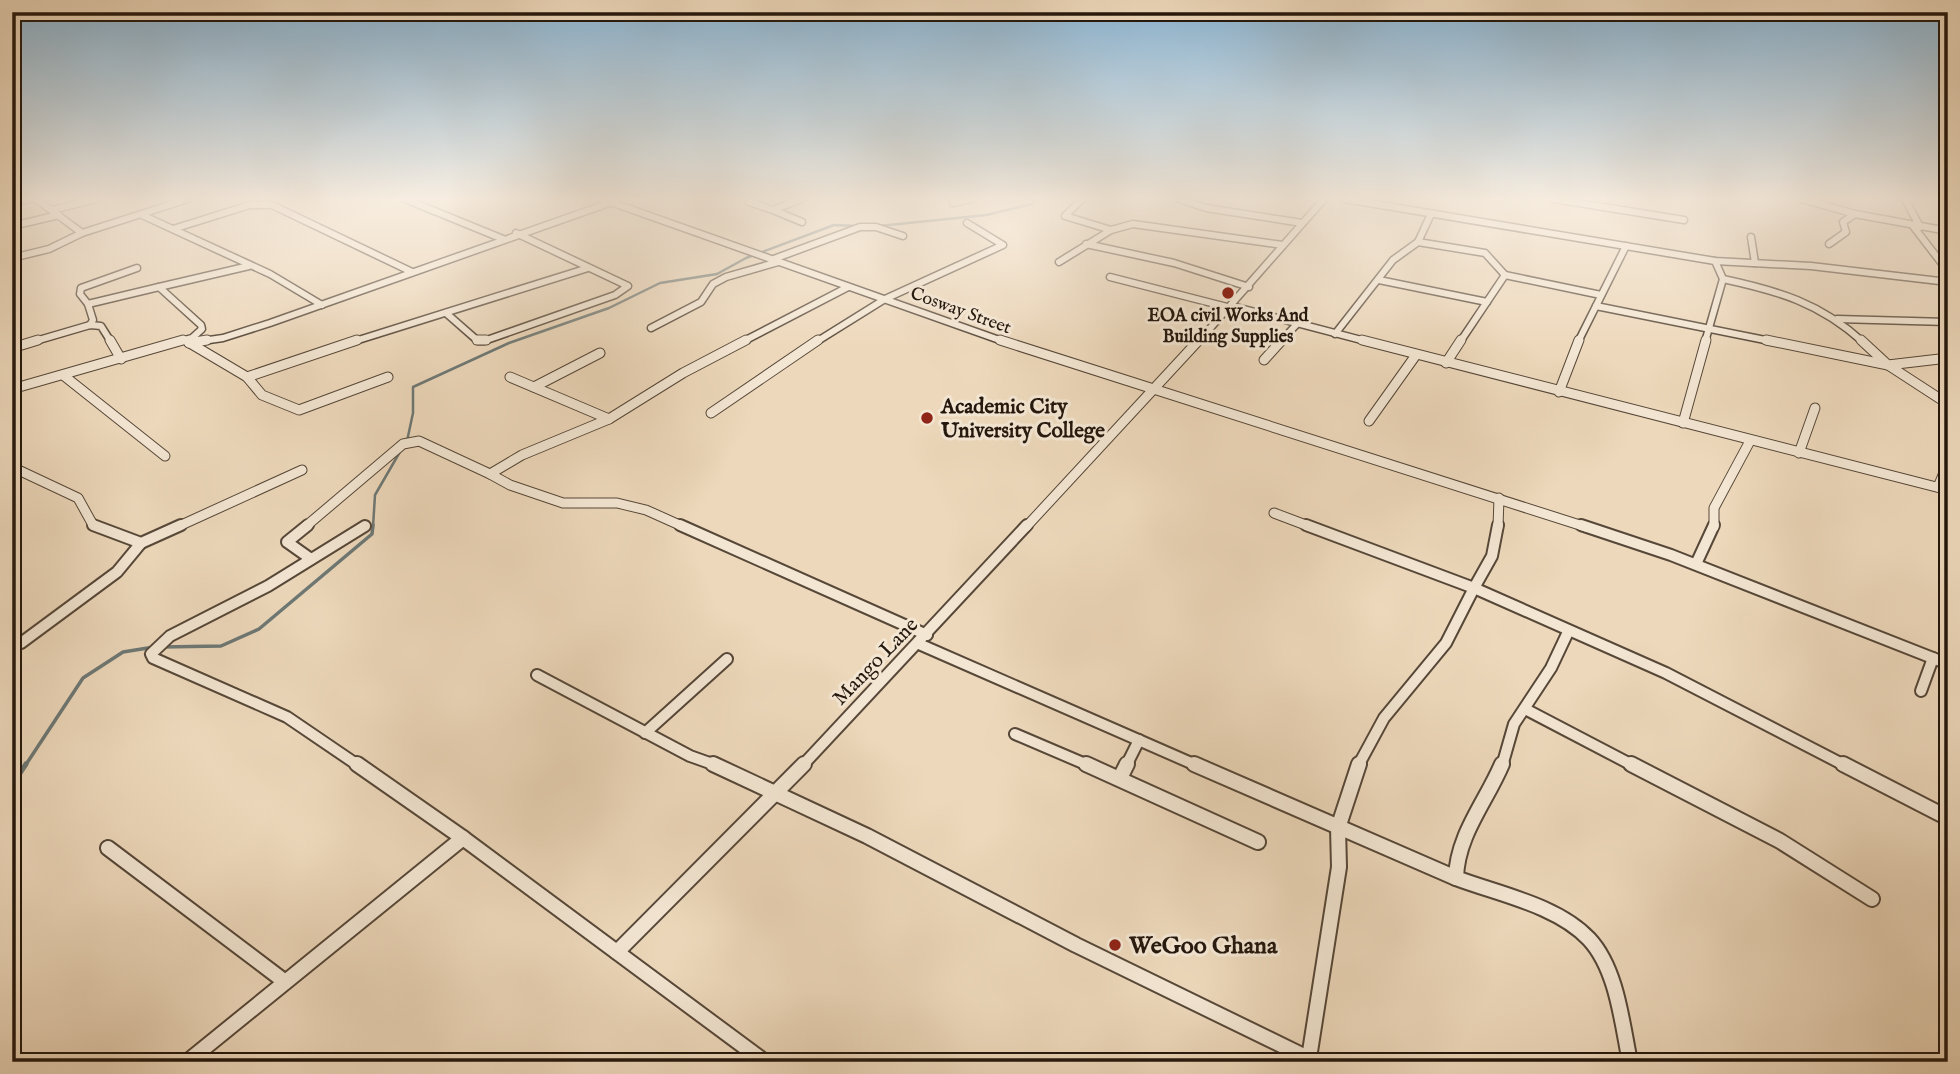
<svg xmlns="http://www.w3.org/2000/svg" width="1960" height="1074" viewBox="0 0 1960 1074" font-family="'IM FELL English',serif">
<rect width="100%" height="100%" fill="#edd8bb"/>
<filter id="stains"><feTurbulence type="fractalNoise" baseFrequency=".00286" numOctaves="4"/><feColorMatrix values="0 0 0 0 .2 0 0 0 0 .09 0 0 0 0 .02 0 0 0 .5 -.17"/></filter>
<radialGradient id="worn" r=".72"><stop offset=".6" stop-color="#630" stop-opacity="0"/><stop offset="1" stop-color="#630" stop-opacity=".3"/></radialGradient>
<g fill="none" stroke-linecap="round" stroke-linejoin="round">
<g stroke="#6d7875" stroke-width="2.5">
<polyline points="879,226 986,215 1032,204 1033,199"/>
<polyline points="407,441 413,413 413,387 509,343 609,308 660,283 717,274 746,258 834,225 857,226"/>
<polyline points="373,527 375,495 401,450"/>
</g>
<g stroke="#6d7875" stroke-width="3.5">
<polyline points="162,647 221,646 259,629 372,534 373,525"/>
<polyline points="25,766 83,678 123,652 154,647"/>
</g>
<polyline stroke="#6d7875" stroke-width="5" points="12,785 26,764"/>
<g stroke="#564738" stroke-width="9">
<g id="minor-far3">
<polyline points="36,199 82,233"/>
<polyline points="405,199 503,239"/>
<polyline points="602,199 1005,342"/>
<polyline points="751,199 749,202 773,210"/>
<polyline points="801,199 773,210 802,222"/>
<polyline points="1082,199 1065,216 1111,230"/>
<polyline points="1179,199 1206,208 1302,223"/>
<polyline points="1345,199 1715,261 1811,266 1948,282"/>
<polyline points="1554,199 1684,220"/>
<polyline points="1802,199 1855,214 1948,231"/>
<polyline points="1905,199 1920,227"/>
<polyline points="12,203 30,199"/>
<polyline points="953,203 971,199"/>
<polyline points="248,205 272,205 412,272"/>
<polyline points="52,210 97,199"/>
<polyline points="142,215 270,274 322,305"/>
<polyline points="12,226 59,215"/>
<polyline points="1913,226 1943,265"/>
<polyline points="173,229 253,204"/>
<polyline points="1751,237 1755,263"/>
<polyline points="1418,242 1485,253 1505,275 1460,342"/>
<polyline points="1086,244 1174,263 1249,287"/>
<polyline points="1829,244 1846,232 1843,222 1855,214"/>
<polyline points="12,258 49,249 82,233 188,199"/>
<polyline points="771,260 860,227 876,227 903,236"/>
<polyline points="1059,262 1111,230 1133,224 1283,245"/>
<polyline points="1505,275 1601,295"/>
<polyline points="1110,277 1231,308"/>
<path d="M1723,279C1779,291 1820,303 1863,342"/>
<polyline points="1379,280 1487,302"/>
<polyline points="88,304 80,294 81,288 137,268"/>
<polyline points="1232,306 1369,342"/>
<polyline points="1596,306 1775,342"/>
<polyline points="446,313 478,341 484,341 615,295 628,286 516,233"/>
<polyline points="1837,319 1948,322"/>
<polyline points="90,325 93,320 88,304 159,287"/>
<polyline points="651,328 701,302 713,284 726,277 778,262"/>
<polyline points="1335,334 1393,260 1418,242 1431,214"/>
<polyline points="32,342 90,325 101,326 111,342"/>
<polyline points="177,342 192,338 202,329 201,325 159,287 249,266"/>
<polyline points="195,342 223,338 270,323 612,202"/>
<polyline points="352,342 588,268"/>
<polyline points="742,342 848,287"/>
<polyline points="816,342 885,299 1003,245 967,223"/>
<polyline points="1198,342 1324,199"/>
<polyline points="1280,342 1297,324"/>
<polyline points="1578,342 1626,246"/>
<polyline points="1705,342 1723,279 1715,261"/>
</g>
</g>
<g stroke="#564738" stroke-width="11">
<g id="minor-far2">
<polyline points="110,340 121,359"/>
<polyline points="477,340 486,340"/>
<polyline points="1000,340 1586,527"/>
<polyline points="1362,340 1948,490"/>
<polyline points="1766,340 1888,365 1948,358"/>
<polyline points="1861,340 1888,365 1948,404"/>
<polyline points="188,342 247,377 262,395 299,410 388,377"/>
<polyline points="189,343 207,340"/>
<polyline points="12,348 38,340"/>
<polyline points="1264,360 1282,340"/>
<polyline points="1446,363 1461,340"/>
<polyline points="63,375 165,456"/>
<polyline points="247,377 357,340"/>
<polyline points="510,377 609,419"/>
<polyline points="534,387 600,353"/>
<polyline points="12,389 183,340"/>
<polyline points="1559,392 1579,340"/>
<polyline points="711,413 818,340"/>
<polyline points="1369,421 1416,355"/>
<polyline points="1683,423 1706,340"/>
<polyline points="1799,453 1815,408"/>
<polyline points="12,467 78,498 93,525 98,527"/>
<polyline points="490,474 510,485 563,503 617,503 646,510 684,527"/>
<polyline points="1938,487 1948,463"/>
<polyline points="1274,513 1311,527"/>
<polyline points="177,527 302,470"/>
<polyline points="305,527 403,444 419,441 490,474 522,455 609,419 683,373 746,340"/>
<polyline points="1026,527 1199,340"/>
<polyline points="1498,527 1499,498"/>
<polyline points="1714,527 1714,508 1750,441"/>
</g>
</g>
<g stroke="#564738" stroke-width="14">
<g id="minor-far1">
<polyline points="93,525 141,543 181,525"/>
<polyline points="308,525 287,542 311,559"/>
<polyline points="680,525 927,635"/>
<polyline points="1306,525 1474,588 1446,643 1384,718 1358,766"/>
<polyline points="1498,525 1492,556 1474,588 1666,673 1846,766"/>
<polyline points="1581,525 1671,555 1948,664"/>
<polyline points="1696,564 1714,525"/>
<polyline points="21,643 117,572 141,543"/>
<polyline points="919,644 1198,766"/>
<polyline points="537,675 690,756 718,766"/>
<polyline points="1921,691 1933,658"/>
<polyline points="1525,709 1634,766"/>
<polyline points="645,733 727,659"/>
<polyline points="1015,734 1090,766"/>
<polyline points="359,766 287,717 153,658 151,654 170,636 268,586 365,526"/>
<polyline points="802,766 1027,525"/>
<polyline points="1126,766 1139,740"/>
<polyline points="1502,766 1514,724 1551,668 1568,632"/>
</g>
</g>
<g stroke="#564738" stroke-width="18">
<g id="minor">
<polyline points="357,764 463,838 765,1062"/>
<polyline points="713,764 867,836 1076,945 1316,1062"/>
<polyline points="1086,764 1258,842"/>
<polyline points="1194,764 1456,878"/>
<path d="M1502,764C1486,802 1457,835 1456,878C1498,894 1557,905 1589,939C1617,969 1622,1023 1630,1062"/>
<polyline points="1631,764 1780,841 1872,899"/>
<polyline points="1843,764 1948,818"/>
<polyline points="1120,778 1127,764"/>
<polyline points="108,848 284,981"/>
<polyline points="617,952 804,764"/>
<polyline points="1309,1058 1339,867 1338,828 1359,764"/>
<polyline points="187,1062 463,838"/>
</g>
</g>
<use href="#minor-far3" stroke="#f3e6d3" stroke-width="6"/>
<use href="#minor-far2" stroke="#f3e6d3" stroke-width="9"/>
<use href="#minor-far1" stroke="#f3e6d3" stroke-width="10"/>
<use href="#minor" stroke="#f3e6d3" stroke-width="14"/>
</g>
<linearGradient id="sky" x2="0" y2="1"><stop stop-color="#8ab6d6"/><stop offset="0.57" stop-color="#f7ede0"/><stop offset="1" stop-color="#f7ede0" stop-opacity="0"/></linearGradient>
<rect width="1960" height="349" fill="url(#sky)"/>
<g fill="#8f2418" stroke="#f3e6d3" stroke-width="2.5">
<circle cx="1228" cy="293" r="7"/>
<circle cx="927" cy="418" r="7"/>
<circle cx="1115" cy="945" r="7"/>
</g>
<g text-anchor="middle" stroke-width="6" stroke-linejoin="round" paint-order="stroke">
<g font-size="18" fill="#24170d" stroke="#f3e6d3">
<text transform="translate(961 310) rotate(20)" y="6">Cosway Street</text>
</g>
<g font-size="18" font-weight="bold" fill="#24170d" stroke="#f3e6d3">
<text x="1228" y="321">EOA civil Works And<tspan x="1228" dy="21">Building Supplies</tspan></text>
</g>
<g font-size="21" font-weight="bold" fill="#24170d" stroke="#f3e6d3" text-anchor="start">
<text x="941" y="413">Academic City<tspan x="941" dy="24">University College</tspan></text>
</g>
<g font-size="21" fill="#24170d" stroke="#f3e6d3">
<text transform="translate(875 661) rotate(-46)" y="7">Mango Lane</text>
</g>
<g font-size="24" font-weight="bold" fill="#24170d" stroke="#f3e6d3" text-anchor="start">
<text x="1129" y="953">WeGoo Ghana</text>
</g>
</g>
<rect width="1960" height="1074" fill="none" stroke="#edd8bb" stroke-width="42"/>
<rect x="14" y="14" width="1932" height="1046" fill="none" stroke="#24170d" stroke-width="3.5"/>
<rect x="21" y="21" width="1918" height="1032" fill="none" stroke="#24170d" stroke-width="2"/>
<rect width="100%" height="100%" filter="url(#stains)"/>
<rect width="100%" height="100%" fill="url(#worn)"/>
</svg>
